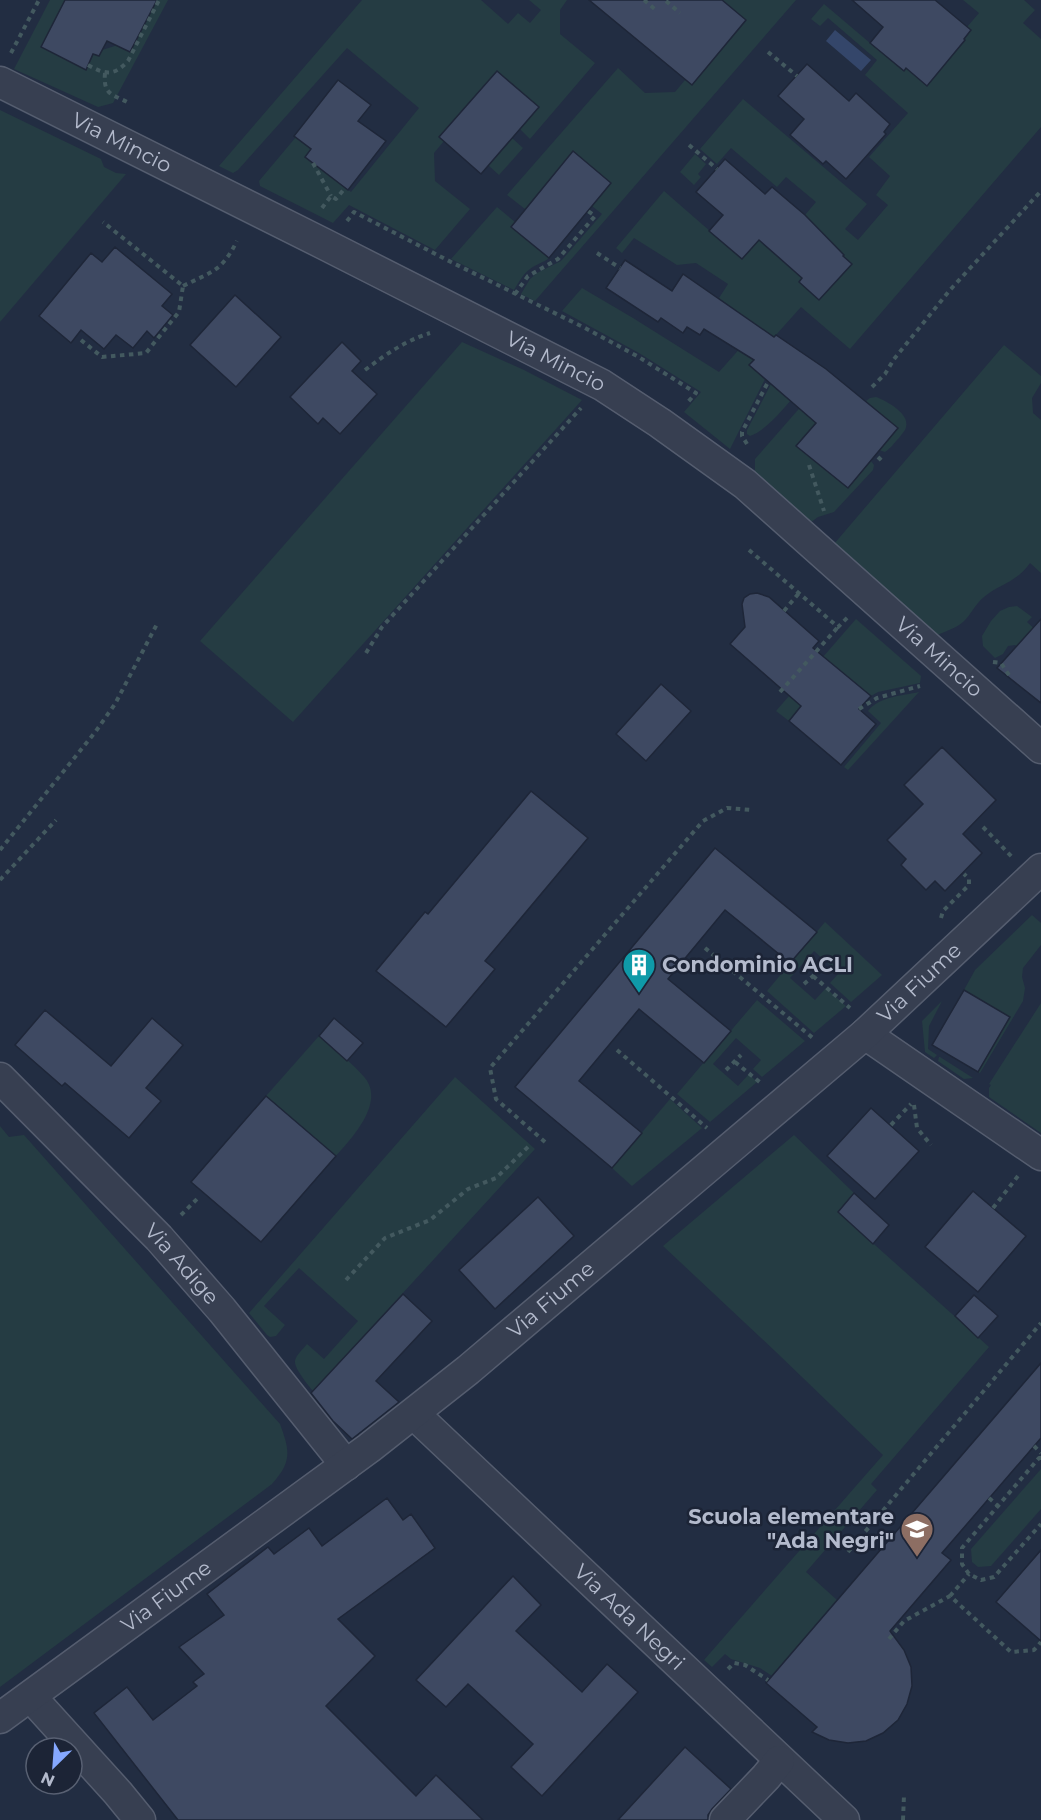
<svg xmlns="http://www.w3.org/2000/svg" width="1041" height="1820" viewBox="0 0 1041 1820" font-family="Montserrat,sans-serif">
<rect width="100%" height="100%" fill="#222d42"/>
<g fill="#253c43" fill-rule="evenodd">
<polygon points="50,0 65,0 41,47 86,69 94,54 99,56 102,50 118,45 130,51 154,6 143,0 168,0 113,103 98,107 14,69"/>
<polygon points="362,0 481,0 508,24 518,13 530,23 541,10 529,0 567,0 560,10 560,34 595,63 530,139 520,129 539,107 497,71 439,137 444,141 434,153 435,181 470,209 435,250 349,205 333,223 260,186 259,181 296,137 312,149 306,157 351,192 419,108 347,48 238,170 233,173 219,166"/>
<polygon points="722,0 796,0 535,301 521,294 530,279 537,273 561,261 602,214 592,206 611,183 573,151 525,209 507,195 618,68 645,93 675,92 685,80 692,85 746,21"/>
<path d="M963,0H1024L1035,10L1023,23L1041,39V127L850,349L801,307L749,365L765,379L730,449L684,412L701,392L639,353L562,311L582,288L633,318L719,372L759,327L719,298L728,284L696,263L677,265L634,238L622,253L616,248L664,191L742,259L759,240L805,215L816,202L786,177L777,187L731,148L717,164L700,149L743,99L867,204L845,229L858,240L888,205L876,195L890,176L869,157L908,113L865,75L877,60L828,18L820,26L811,19L824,4L903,71L906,68L927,86L939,72L918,55L946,63L965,41L964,39L967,27L979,13ZM831,245L852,264L819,300L799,282Z"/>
<polygon points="0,110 101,159 104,167 116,173 126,174 0,322"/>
<polygon points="512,138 523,148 499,175 488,165"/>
<polygon points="695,154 706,164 698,174 701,177 694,185 680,172"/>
<path d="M497,207L515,222L511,227L549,258C543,263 536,264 530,269C523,274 519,282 514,290L451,259Z"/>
<polygon points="462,342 524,370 582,400 293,722 200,641"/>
<path d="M1004,345L1041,376V383L1032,398L1033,413L1041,420V573L1030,563C1016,583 1001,583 984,597C975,604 971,615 963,622C957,628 945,631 938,635L834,544Z"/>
<path d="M771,384L783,394L791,385L799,391C785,406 769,429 750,436L747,434V430Z"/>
<polygon points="818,387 834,400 797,446 848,488 871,461 874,465 873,470 834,512 818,517 810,523 755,473 755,459"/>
<path d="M876,397C887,401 913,415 905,430C903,433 901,435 899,438C894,443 891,448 885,452L879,450L897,427L866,401L870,398Z"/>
<polygon points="1017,606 1032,617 1027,622 1041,635 1024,651 1015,645 1008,646 1003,654 995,658 983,646 982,636 991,621 1000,611 1009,607"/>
<polygon points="856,619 921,676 920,683 878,692 871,696 835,666 789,721 776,711"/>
<path d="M919,692L848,770L844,767L881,723L868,711C880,696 902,696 919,692Z"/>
<polygon points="1032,915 1041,923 1041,945 1023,968 1022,977 1025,988 1023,1001 980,1073 978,1072 1009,1017 964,990 975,970"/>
<polygon points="825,922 882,975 851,1002 830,983 839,973 814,951 790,978 815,1000 826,988 846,1006 814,1033 767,991"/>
<polygon points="757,1000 805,1041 762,1077 753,1069 761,1060 736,1038 713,1064 738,1086 749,1074 757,1082 710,1122 677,1094"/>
<polygon points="942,1001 929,1026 928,1049 937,1055 934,1058 925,1052 922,1021"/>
<polygon points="1041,1003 1041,1133 989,1097 989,1088 991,1085 989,1084"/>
<path d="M319,1036C333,1049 353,1063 365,1078C385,1103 352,1138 336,1156L266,1096Z"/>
<polygon points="939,1057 940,1057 973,1078 964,1079 938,1061"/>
<path d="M455,1077L535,1149L313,1391C308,1385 294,1368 295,1361C296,1355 303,1349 307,1344L324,1359L358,1321L299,1268L264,1306L285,1325L276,1336L270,1337L267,1335L249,1313Z"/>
<polygon points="670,1099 702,1128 632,1186 612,1168"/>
<path d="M0,1126L9,1137L24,1135L280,1424C290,1451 292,1462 272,1484L0,1687Z"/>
<polygon points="794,1135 854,1193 838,1212 989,1347 871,1484 877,1490 806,1572 837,1600 772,1676 760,1668 731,1659 725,1654 712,1667 704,1660 883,1455 776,1352 663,1246"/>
<polygon points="1041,1469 1041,1509 991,1566 978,1567 972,1562 971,1549"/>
</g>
<polygon fill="#34466a" points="835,30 871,60 861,71 826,41"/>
<g fill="#3e4962" stroke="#1e2638" stroke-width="1.5">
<polygon points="65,0 157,0 130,52 107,41 99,56 93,54 86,70 41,47"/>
<polygon points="589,0 722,0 746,20 692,85"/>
<polygon points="852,0 935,0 971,30 964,39 965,40 927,86 906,68 904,71 870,43 883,27"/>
<polygon points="807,64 849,101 856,93 890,124 884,132 886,134 846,179 826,161 823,164 790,135 804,119 778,96"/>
<polygon points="497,71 539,107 481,174 439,137"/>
<polygon points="338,80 371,105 358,121 386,141 348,190 305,157 311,149 294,136"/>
<polygon points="573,151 611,183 549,258 511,227"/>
<polygon points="725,159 765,194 772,187 805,215 844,255 843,256 852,264 819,300 799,282 802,278 759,240 742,259 709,231 723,215 696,192"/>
<polygon points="115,247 172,294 162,306 173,315 154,338 147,331 133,348 116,335 104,349 81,330 71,343 39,316 91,253 102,262"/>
<polygon points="625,260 672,291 683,274 774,337 776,335 826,369 898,428 848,488 796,446 816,423 749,365 754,360 704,329 700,335 687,327 683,333 661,318 658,322 606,288"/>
<polygon points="235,295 281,337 236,387 190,345"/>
<polygon points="342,342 361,361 352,371 377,394 340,434 323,418 318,424 290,397"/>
<polygon points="757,593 769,597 819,641 813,648 871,696 859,709 876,724 841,765 789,721 801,706 730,644 745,627 742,604 744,598 750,594"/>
<polygon points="1041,619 1041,703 997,668"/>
<polygon points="661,684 691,711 646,761 616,734"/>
<polygon points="942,747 996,800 963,834 982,853 945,891 935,881 926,890 901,865 906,859 887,840 923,804 904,785"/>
<polygon points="531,791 588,838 485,961 495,969 446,1027 376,971 425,912 428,914"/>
<polygon points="715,848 817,932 790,963 725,910 668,979 731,1031 704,1063 639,1009 579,1081 642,1133 612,1168 515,1087"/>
<polygon points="964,990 1010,1017 978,1072 932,1045"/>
<polygon points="45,1010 111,1066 152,1018 183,1045 146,1088 161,1101 129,1138 65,1083 62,1086 15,1045"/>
<polygon points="334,1018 363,1043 347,1061 319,1036"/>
<polygon points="266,1096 336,1156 261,1242 191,1182"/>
<polygon points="871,1108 919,1151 875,1199 827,1156"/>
<polygon points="973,1191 1026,1236 978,1292 925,1247"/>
<polygon points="854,1193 889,1225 873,1244 838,1212"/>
<polygon points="538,1197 574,1236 495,1309 459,1270"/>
<polygon points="403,1294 432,1321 376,1381 399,1402 352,1439 333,1421 311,1393"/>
<polygon points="974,1295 998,1316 978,1338 955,1316"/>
<polygon points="1041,1363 1041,1438 942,1553 951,1560 890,1631 904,1650 911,1667 912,1686 907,1704 898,1720 883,1733 866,1741 848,1743 829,1740 812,1732 817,1727 766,1683"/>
<polygon points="387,1498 403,1520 411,1514 435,1548 338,1619 375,1656 326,1706 416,1796 436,1775 483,1820 178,1820 94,1713 127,1687 153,1720 197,1686 193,1682 204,1674 179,1647 224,1615 207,1594 268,1547 274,1554 309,1528 322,1546"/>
<polygon points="1041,1550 1041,1641 996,1602"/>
<polygon points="513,1576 541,1605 516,1631 582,1692 607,1664 638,1692 542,1796 511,1767 533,1744 468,1684 446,1707 416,1680"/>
<polygon points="685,1747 731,1789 712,1809 708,1815 708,1820 618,1820"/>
</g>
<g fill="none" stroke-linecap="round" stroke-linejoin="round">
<g stroke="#555d6f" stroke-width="33">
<g id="street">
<path id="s1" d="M0,82L326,245L602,385L660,423L745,484L1041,748"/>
<polyline points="865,1034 1041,1155"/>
<path id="s2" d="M0,1078L159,1238L222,1310L346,1465"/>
<path id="s3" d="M414,1414L844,1820"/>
<polyline points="31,1697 118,1793 140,1820"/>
<path id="s4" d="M0,1718L369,1448L468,1370L865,1034L1041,869"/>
<polyline points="725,1820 766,1777 779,1761"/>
</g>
</g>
<g stroke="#43595f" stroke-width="4" stroke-dasharray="4.5 4.5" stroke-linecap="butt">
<polyline points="644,0 657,11"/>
<polyline points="666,1 680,13"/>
<polyline points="768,52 797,76"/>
<polyline points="11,53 39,0"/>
<path d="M88,65C106,75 114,76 128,61L159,0"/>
<path d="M105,73C103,95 112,94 129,103"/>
<polyline points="689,145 717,169"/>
<polyline points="313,163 331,196"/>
<polyline points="322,208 331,196 336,199 345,188"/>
<polyline points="347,221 354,212 451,262 585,328 637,356 696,393 687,403"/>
<polyline points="597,253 620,268"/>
<path d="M183,286C213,271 221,272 237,241"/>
<polyline points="515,294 528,276 558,259 595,216 588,211"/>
<polyline points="81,340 102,357 146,353 179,312 183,286 103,222"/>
<path d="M365,370C386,354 405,341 430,333"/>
<polyline points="872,387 885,374 894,359 950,290 1041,191"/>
<polyline points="747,444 742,436 742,432 767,384"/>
<polyline points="878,457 884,463"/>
<polyline points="809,465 824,511"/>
<polyline points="749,550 838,627 848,617"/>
<polyline points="784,611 799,593"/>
<polyline points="366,653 382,627 581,408"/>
<polyline points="993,662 1001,663 1009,675"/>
<polyline points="780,692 838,627"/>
<polyline points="859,709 877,698 920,686"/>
<polyline points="983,827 1012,857"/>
<polyline points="0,850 96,731 115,704 157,624"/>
<polyline points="0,880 56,820"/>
<polyline points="941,918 943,911 969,885 969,879 964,874"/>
<polyline points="705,948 814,1039"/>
<polyline points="813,976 850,1008"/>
<polyline points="804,984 820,970"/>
<polyline points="617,1050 707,1128"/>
<polyline points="735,1062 762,1084"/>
<polyline points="726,1070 741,1055"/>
<polyline points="914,1105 917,1128 931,1145"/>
<polyline points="891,1125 911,1104"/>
<polyline points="545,1142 496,1099 490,1068 703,821 727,808 751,810"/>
<polyline points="993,1208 1018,1176"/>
<polyline points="181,1215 197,1199"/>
<polyline points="346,1280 385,1238 430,1220 468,1189 496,1178 531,1144"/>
<polyline points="1034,1446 1041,1453"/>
<polyline points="1041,1458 1039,1458 962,1548 962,1564 969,1574 981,1580 994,1577 1041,1524"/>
<polyline points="989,1498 998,1506"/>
<polyline points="848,1552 1041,1323"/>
<polyline points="950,1596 969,1574"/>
<polyline points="889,1639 904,1621 950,1596 1011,1652 1034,1650 1041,1642"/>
<polyline points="728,1669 734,1663 745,1665 768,1680"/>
<polyline points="903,1820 904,1795"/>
</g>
<use href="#street" stroke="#373f51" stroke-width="30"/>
</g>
<defs>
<g id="building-pin" transform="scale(1.725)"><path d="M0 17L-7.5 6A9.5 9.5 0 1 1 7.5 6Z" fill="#0f9aa8" stroke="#1c2436"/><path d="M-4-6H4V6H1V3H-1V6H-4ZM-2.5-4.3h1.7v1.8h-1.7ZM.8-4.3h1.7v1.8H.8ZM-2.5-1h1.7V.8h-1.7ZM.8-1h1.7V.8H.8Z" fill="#fff"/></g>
<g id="school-pin" transform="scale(1.725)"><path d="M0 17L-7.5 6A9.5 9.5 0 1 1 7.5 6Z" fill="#8d6e63" stroke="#1c2436"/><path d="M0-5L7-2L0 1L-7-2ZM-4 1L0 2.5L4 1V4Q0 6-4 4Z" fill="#fff"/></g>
</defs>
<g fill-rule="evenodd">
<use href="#building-pin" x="639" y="965"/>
<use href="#school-pin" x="917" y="1529"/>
</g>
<g text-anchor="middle" stroke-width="5" stroke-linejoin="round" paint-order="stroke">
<g font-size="21" fill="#b3bacc" stroke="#1c2436">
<text dy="7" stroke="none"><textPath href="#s1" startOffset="136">Via Mincio</textPath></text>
<text dy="7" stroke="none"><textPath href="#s1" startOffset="622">Via Mincio</textPath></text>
<text dy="7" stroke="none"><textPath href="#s1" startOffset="1108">Via Mincio</textPath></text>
<text dy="7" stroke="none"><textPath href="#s4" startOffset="1178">Via Fiume</textPath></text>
<text dy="7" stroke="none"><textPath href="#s2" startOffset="260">Via Adige</textPath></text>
<text dy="7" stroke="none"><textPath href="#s4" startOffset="692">Via Fiume</textPath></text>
<text dy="7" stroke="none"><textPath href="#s4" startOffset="206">Via Fiume</textPath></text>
<text dy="7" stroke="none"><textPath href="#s3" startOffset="296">Via Ada Negri</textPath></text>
</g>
<g font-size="21" font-weight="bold" fill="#b3bacc" stroke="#1c2436" text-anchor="start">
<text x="662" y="972">Condominio ACLI</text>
<text x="894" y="1524" text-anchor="end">Scuola elementare<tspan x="894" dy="24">"Ada Negri"</tspan></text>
</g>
</g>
<g transform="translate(54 1766) rotate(205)"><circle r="28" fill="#1c2436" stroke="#586072" stroke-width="1.5"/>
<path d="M0-4.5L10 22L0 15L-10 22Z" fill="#85a8ff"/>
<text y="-9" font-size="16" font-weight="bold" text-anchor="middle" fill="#b3bacc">N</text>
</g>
</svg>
